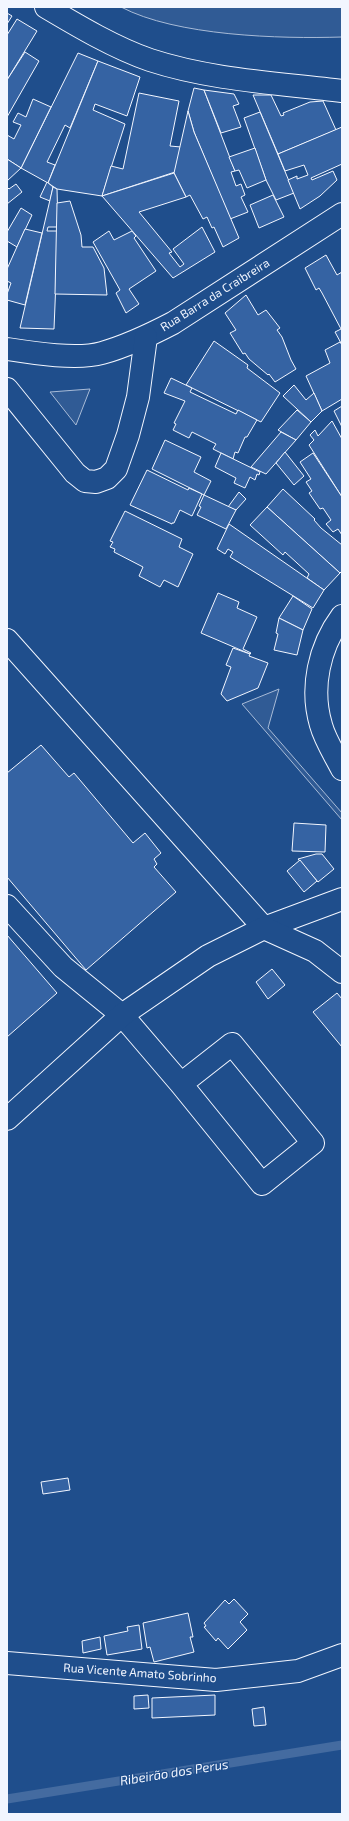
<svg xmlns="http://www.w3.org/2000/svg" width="349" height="1821" viewBox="0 0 349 1821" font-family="'Exo 2',sans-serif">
<rect width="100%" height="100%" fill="#1f4e8c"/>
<g fill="#305b95" stroke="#a8bbd7">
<path d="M121,7H342V37C280,39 176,36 121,7Z"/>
<polygon points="90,389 76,425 50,392"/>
<polygon points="279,689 268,728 342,813 342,820 242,704"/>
</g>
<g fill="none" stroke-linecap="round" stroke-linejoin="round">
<polyline stroke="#446ba0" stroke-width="9" points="7,1799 342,1745"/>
</g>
<g fill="#3563a3" stroke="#f2f6ff">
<polygon points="7,13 12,16 7,24"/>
<polygon points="17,19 37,31 7,80 7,35"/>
<polygon points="25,52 39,61 7,117 7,80"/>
<polygon points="78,53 98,61 70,128 65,125 47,162 55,165 48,183 21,168"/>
<polygon points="98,61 140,77 127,116 95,104 93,110 125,124 102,196 57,189 48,183"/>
<polygon points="194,88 204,90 235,171 231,172 236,186 241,184 245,195 241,197 248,212 230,219 194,132 188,111"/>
<polygon points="204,90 234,94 239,104 233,106 241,127 221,133"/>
<polygon points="139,93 179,101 170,146 181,147 175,172 102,196 111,166 123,169"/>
<polygon points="253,95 271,95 281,116 284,115 283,113 310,102 323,101 336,130 278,154"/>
<polygon points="33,99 51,107 21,168 7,159 7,135 14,139 21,125 13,122 18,113 26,117"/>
<polygon points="188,111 194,132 239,238 223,247 214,227 212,228 207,217 203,219 190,195 186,197 174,173"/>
<polygon points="260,112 294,193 276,200 266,180 244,118"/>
<polygon points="342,127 342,164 311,178 312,180 333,171 337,180 320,196 300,209 288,180 297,176 297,179 308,175 304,165 285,171 278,154"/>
<polygon points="255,148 266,180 247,188 239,170 235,171 229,157"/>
<polygon points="7,159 21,168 7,181"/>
<polygon points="174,173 186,197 139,212 172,252 169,253 180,267 184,264 173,249 202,227 215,252 173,278 102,196"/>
<polygon points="47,182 53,187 50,201 40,197"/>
<polygon points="16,184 22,192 7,204 7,187 9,189"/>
<polygon points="53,187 57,189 58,227 48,227 47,231 58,231 54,329 20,328"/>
<polygon points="273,195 284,217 259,228 250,205"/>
<polygon points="70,201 81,235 82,247 93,247 104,268 107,295 55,294 57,203"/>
<polygon points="21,208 32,215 17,247 7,241 7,232"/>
<polygon points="25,229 42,233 25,305 7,300 7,294 11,283 7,281 7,269"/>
<polygon points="109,231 114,240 132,231 136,236 134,238 156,271 129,289 139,304 126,313 116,293 120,290 93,242"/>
<polygon points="326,255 337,275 342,272 342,345 335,332 341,329 322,293 319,288 316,290 305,268"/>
<polygon points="246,295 258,315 266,310 280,328 277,330 282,337 291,360 296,369 275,382 269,374 268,375 249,359 245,353 243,354 230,333 236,330 225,313"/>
<polygon points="214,341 248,365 247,368 280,393 261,422 186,385"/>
<polygon points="340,342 342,345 342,399 322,411 306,376 330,363 325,350"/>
<polygon points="171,378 192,388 190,392 236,414 238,410 257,420 247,437 245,437 238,453 235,452 233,459 213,449 216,444 192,432 189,438 173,430 176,424 174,423 185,401 164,393"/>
<polygon points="294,385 306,400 314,393 322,411 311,422 283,396"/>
<polygon points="342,406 342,427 334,411"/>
<polygon points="297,410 311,422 296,440 278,430"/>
<polygon points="332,421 342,439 342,497 309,445 314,440 310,435 315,430 318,436"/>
<polygon points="281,432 296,440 266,474 251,467"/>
<polygon points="165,440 201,457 194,472 211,481 204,495 152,469"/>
<polygon points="285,452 304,476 294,485 276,463"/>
<polygon points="221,453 260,472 259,475 257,474 255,480 250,477 245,488 234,483 236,478 215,467"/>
<polygon points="313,453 342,497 342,535 338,529 333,532 326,524 331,520 323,508 320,509 309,493 312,491 306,482 311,479 300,462"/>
<polygon points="147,470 188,490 189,488 202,494 192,516 180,510 174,523 172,523 172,524 130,505"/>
<polygon points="283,489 315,519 314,520 321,528 342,545 342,571 340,573 267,507"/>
<polygon points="239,492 246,499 236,510 228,507"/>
<polygon points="204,495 236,510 226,529 197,515 201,507 199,506"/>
<polygon points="267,507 340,573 324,590 307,578 309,574 285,552 283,555 250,525"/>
<polygon points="125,511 182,539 179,547 193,554 178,587 164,580 160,587 139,576 143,567 114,552 115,549 110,547 113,542 110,541"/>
<polygon points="229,524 324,590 313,608 230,557 233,552 228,549 225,554 217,549"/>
<polygon points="218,593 239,602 237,608 257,617 243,649 251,653 250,654 201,633"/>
<polygon points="293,596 312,609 303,630 279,618"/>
<polygon points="279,618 303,630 297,655 274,650 278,634 276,633"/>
<polygon points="233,648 250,654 249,656 268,663 258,688 227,701 221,694 231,667 226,665"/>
<polygon points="41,745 69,777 74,773 133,843 145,833 161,853 154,859 157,864 154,867 176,892 86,970 7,877 7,773"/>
<polygon points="294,823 326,825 325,852 292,851"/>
<polygon points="316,854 322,854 334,869 318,882 298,859"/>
<polygon points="300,860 317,881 304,892 287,871"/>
<polygon points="7,935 57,993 7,1037"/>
<polygon points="272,969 285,985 268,999 256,982"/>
<polygon points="337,993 342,999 342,1047 313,1012"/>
<polygon points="68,1478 70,1490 43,1494 41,1482"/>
<polygon points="234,1599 248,1614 240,1622 247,1630 228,1649 218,1638 216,1641 204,1627 206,1626 204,1623 225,1600 229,1604"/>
<polygon points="188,1613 193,1637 190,1637 194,1652 154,1662 150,1647 147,1648 143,1623"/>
<polygon points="139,1625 142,1649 107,1655 104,1636 128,1631 127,1627"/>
<polygon points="100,1637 101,1649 83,1653 82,1641"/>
<polygon points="148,1695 149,1708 134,1709 134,1696"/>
<polygon points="215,1695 215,1715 152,1718 152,1698"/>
<polygon points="264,1707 266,1725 254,1726 252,1709"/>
</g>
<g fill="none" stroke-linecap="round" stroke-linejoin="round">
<g stroke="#f2f6ff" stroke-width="24">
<g id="minor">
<path d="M46,7C78,26 115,48 150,60C211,80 278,83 342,91"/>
<path d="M7,349C33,353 77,360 102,353C127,346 150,335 173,323L342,214"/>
<polyline points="7,389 75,473 85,481 96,482 107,478 116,469 128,435 138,397 146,337"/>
<path d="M342,616C319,647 310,688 321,725C325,740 335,755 342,769"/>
<polyline points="7,640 264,928 342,899"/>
<polyline points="7,906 63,967 122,1015 181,1084 262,1184 313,1143 232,1044 181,1084"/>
<polyline points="7,1119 122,1015 208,956 264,928 315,951 342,972"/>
<polyline points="7,1663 216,1680 298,1671 342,1655"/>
</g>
</g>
<use href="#minor" stroke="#1f4e8c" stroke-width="22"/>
</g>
<g text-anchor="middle" stroke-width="3" stroke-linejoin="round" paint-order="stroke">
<g font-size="12" fill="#f2f6ff" stroke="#1f4e8c">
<text transform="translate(215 295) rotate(-32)" y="4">Rua Barra da Craibreira</text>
<text transform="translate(140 1673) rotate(4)" y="4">Rua Vicente Amato Sobrinho</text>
</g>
<g font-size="13" font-style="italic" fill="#f2f6ff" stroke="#1f4e8c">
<text transform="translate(174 1772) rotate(-9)" y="5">Ribeirão dos Perus</text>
</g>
</g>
<rect width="349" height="1821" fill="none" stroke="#f2f6ff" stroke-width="16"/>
</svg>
